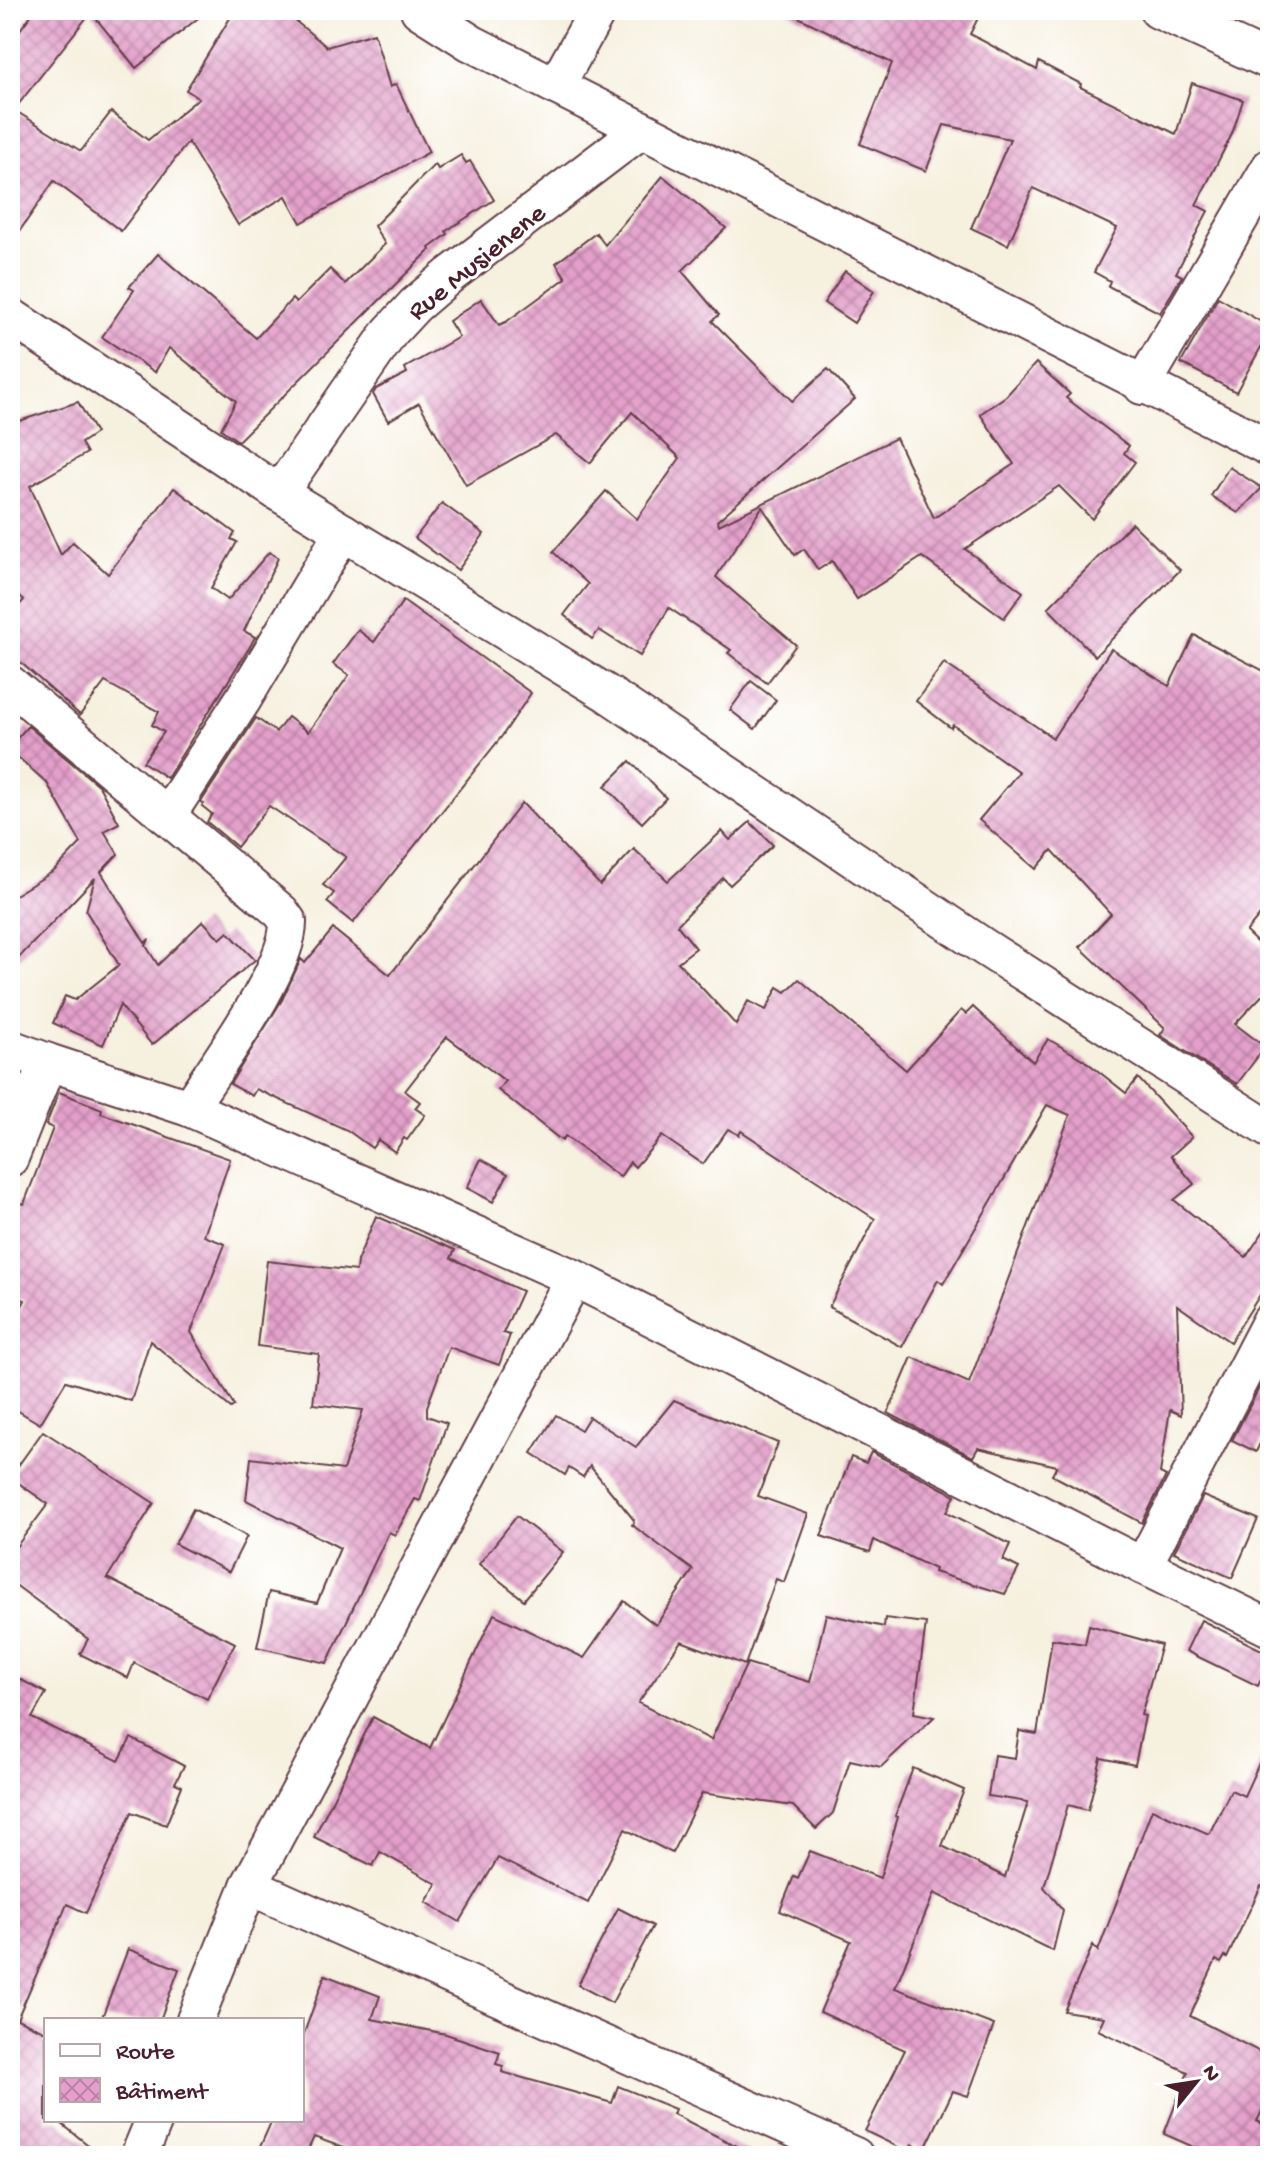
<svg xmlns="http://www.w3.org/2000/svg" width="1280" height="2166" viewBox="0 0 1280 2166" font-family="'Gochi Hand',sans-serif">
<defs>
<pattern id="building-cross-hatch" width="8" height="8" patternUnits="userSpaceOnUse" patternTransform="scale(2)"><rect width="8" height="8" fill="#e4a0cb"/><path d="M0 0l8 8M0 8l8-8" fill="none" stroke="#bb82a5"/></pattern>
</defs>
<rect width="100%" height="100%" fill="#fff"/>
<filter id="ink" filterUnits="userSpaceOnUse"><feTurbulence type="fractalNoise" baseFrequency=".0125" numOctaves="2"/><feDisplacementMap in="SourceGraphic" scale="16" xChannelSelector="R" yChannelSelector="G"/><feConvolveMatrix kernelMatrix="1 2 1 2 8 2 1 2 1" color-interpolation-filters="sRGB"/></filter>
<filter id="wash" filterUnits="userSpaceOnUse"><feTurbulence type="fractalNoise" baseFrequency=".006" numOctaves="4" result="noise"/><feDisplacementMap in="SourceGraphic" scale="32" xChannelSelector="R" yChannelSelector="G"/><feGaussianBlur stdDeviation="1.8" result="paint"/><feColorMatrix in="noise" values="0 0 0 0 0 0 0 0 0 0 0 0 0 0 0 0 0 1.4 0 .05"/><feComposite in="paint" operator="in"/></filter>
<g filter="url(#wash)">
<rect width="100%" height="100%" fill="#f6f0df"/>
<g id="blocks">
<g fill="url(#building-cross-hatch)">
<polygon points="35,10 208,10 136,68 91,12 14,110 81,151 111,112 148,140 199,98 186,90 235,10 282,10 327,47 374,33 390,87 396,84 429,152 301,223 286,196 238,225 188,142 121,231 54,181 10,245 10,43"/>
<polygon points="784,10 982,10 970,34 1037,70 1039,62 1081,84 1080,87 1176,134 1192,83 1243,100 1232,134 1196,205 1208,211 1176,273 1182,276 1160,313 1108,286 1110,281 1094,272 1117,228 1033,188 1008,245 971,228 1010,139 944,125 926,171 860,144 892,63"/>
<polygon points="461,155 466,163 470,161 494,200 446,231 448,234 429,248 430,250 238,441 221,429 236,401 169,348 155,372 102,337 134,290 129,287 158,254 256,338 292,299 296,303 330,269 345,284 385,244 374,226 435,164 438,169"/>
<polygon points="663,176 726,228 682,271 719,315 712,321 792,401 828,369 855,399 717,521 719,525 896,438 934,518 1014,464 980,414 1006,396 1036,363 1070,394 1066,398 1129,446 1124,453 1135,462 1092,519 1059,486 965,549 1023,592 1004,618 922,557 857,599 832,561 818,570 804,549 795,555 762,507 716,577 796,645 767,683 728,653 731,650 669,608 640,656 599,630 592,639 564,615 588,584 553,552 606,491 637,519 680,458 632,412 590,463 556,435 466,485 419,403 388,421 373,394 376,389 407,373 405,368 459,337 449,321 481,299 499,325 506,322 566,278 556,263 596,233 605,245"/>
<polygon points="845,271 874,291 854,323 824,303"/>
<polygon points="1218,297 1270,327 1270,331 1236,392 1181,363"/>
<polygon points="78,402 96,433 81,443 87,453 30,486 61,555 73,542 108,574 174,488 235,533 231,539 237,542 211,588 228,600 269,552 278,558 244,631 255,637 249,648 167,778 143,762 164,732 152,725 159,712 105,682 80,715 10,653 10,615 24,600 10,588 10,424"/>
<polygon points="1229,467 1262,488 1238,513 1211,496"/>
<polygon points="442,503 484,534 458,570 415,538"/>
<polygon points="1132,523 1180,570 1095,656 1048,608"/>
<polygon points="403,601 531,693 502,736 353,923 327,902 334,893 323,885 346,857 269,806 237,847 207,822 212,814 202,806 204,804 201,802 256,718 276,732 288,717 308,732 349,675 333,664 358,630 374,642"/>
<polygon points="1194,635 1270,674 1270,903 1246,932 1270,955 1270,987 1235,1024 1265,1047 1237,1084 1160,1035 1165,1028 1080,947 1111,914 1052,850 1036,869 979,820 1019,772 953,725 951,728 916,701 944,663 1053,738 1111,649 1169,686"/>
<polygon points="751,681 776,700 755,729 730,710"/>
<polygon points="28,726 99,786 119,823 104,831 118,854 101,872 145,943 149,939 146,946 158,965 203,921 220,939 228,932 255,960 152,1045 120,1005 103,1045 53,1023 65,996 75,1000 119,965 86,911 95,878 10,967 10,898 54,871 81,843 47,783 10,750 10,746"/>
<polygon points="630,761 666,798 642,823 605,786"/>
<polygon points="522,803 600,885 634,849 668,881 722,831 730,840 750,822 773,845 730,885 723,878 677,925 696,948 678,962 736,1025 748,1001 766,1010 778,987 786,992 799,979 906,1070 961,1010 966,1014 973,1007 1033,1062 1048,1039 1084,1060 1126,1093 1138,1078 1192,1137 1171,1156 1194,1184 1174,1200 1246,1257 1270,1222 1270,1279 1230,1342 1177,1305 1181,1415 1170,1410 1160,1473 1166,1476 1142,1523 1052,1475 1057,1466 978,1448 973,1457 888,1413 912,1357 969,1383 1070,1115 1047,1105 943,1284 938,1280 902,1347 829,1307 875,1219 741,1131 739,1135 728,1129 703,1164 662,1136 635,1167 630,1162 620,1177 565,1136 562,1141 498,1090 505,1081 447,1037 405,1091 420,1102 415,1108 425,1115 407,1140 404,1138 395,1152 378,1140 372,1148 347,1130 256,1089 252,1096 230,1084 282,1000 301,959 305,963 333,929 390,975"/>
<polygon points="59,1092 102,1109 101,1113 230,1159 204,1236 225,1244 191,1332 234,1406 231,1408 150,1341 131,1401 66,1381 40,1424 10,1406 10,1329 25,1300 10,1295 10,1229 19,1202 24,1204 53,1128 46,1125"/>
<polygon points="481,1159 508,1174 493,1202 467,1188"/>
<polygon points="376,1216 455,1250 451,1258 522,1291 503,1333 510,1335 499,1365 449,1347 427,1407 427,1416 447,1423 420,1501 415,1499 395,1535 389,1532 327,1663 257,1647 269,1592 317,1603 340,1548 246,1500 251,1458 343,1470 363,1410 313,1404 319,1354 257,1346 267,1261 356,1271 357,1261"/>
<polygon points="1270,1367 1270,1422 1256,1452 1232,1440"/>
<polygon points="674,1400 778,1443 758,1496 808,1514 784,1582 776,1579 745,1665 681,1641 638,1703 711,1740 747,1663 810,1682 826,1614 884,1627 885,1618 926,1623 914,1713 934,1717 881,1767 850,1760 833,1813 816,1829 793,1806 702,1793 672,1853 625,1829 588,1903 498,1858 460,1922 426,1902 437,1884 380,1852 373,1866 314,1837 373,1717 430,1748 494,1614 584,1658 624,1601 656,1625 693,1570 632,1525 634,1520 590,1466 583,1477 569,1468 565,1475 532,1453 556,1415 581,1430 589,1417 636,1447"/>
<polygon points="43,1431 154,1503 107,1578 235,1643 207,1699 134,1663 128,1678 80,1654 88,1639 10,1581 10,1555 48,1504 10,1477"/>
<polygon points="871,1452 955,1495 947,1512 1010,1544 1003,1560 1019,1568 1005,1594 934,1572 935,1569 874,1540 870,1552 821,1536 851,1457 866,1463"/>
<polygon points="1203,1496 1258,1519 1232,1578 1174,1552"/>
<polygon points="193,1509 247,1536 229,1572 175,1544"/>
<polygon points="517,1516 563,1552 524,1600 479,1564"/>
<polygon points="1201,1620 1270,1654 1270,1661 1258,1686 1186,1651"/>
<polygon points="1089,1625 1161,1645 1141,1715 1145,1716 1135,1765 1101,1758 1088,1810 1068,1805 1044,1887 1063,1910 1053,1951 934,1893 895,1988 994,2025 968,2096 953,2091 924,2151 912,2144 908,2152 865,2131 905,2050 820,2012 851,1941 780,1911 794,1876 798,1878 810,1851 880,1878 898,1817 895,1816 913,1768 964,1790 942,1846 1005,1877 1028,1802 988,1796 994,1755 1015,1758 1019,1731 1037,1734 1052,1639 1085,1644"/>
<polygon points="10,1674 46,1693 32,1718 119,1761 131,1738 184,1766 175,1783 182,1786 166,1825 132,1812 86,1913 67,1904 17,2019 46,2032 46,2120 57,2120 102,2156 10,2156"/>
<polygon points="1270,1739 1270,1890 1261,1886 1227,1958 1225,1956 1221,1963 1216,1960 1190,2016 1270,2057 1270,2095 1257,2121 1270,2128 1258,2156 1214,2156 1164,2134 1188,2072 1098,2030 1104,2017 1064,2011 1093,1945 1098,1951 1152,1809 1209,1834 1231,1790 1244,1796"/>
<polygon points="618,1908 653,1926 612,2003 578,1985"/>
<polygon points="128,1949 179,1969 160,2020 101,2020"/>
<polygon points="325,1975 380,1996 372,2019 446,2034 500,2052 496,2064 503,2066 502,2072 612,2103 618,2086 675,2109 673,2114 756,2156 366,2156 314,2137 305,2156 256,2156 272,2120 302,2120 302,2039"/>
</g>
</g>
</g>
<g filter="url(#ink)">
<use href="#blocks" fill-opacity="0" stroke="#643e46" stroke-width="2"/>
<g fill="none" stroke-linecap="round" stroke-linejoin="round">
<g stroke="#643e46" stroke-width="40">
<g id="street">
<polyline points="419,10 471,43 1270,448"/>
<polyline points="1158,10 1270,61"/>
<polyline points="556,86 598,10"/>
<polyline points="10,316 279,493 608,694 984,947 1270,1130"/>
<polyline points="1142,386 1270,167"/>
<polyline points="279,493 390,332 415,305 450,275 641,130"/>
<path d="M10,684L281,912L288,922C289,968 216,1066 189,1108"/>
<polyline points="167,816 242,701 343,532"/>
<polyline points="10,1048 48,1062 189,1108 574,1278 1143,1566 1270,1628"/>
<polyline points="10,1158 48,1062"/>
<polyline points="1143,1566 1270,1322"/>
<polyline points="249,1886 855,2156"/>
<polyline points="195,2020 249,1886 574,1278"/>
<polyline points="139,2156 154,2120"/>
</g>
</g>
<use href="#street" stroke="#fff" stroke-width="36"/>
</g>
</g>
<g text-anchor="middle" stroke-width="6" stroke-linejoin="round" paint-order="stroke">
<g font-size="28" fill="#4a1f2b" stroke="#fff">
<text transform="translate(475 260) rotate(-39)" y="10">Rue Musienene</text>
</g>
</g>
<rect width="1280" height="2166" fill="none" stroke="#fff" stroke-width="40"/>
<rect x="44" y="2018" width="260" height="104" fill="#ffffff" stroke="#b7a5aa" stroke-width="2"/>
<rect x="60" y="2044" width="40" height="12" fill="#ffffff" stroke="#b7a5aa" stroke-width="2"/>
<text x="116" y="2058" font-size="24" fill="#4a1f2b">Route</text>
<rect x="60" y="2078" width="40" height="24" fill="url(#building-cross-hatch)" stroke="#b7a5aa" stroke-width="2"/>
<text x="116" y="2098" font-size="24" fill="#4a1f2b">Bâtiment</text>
<g transform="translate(1196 2082) rotate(60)" stroke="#ffffff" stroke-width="6" paint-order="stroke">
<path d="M0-6L14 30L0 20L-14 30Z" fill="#4a1f2b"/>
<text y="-12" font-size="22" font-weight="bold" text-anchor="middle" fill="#4a1f2b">N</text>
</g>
</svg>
